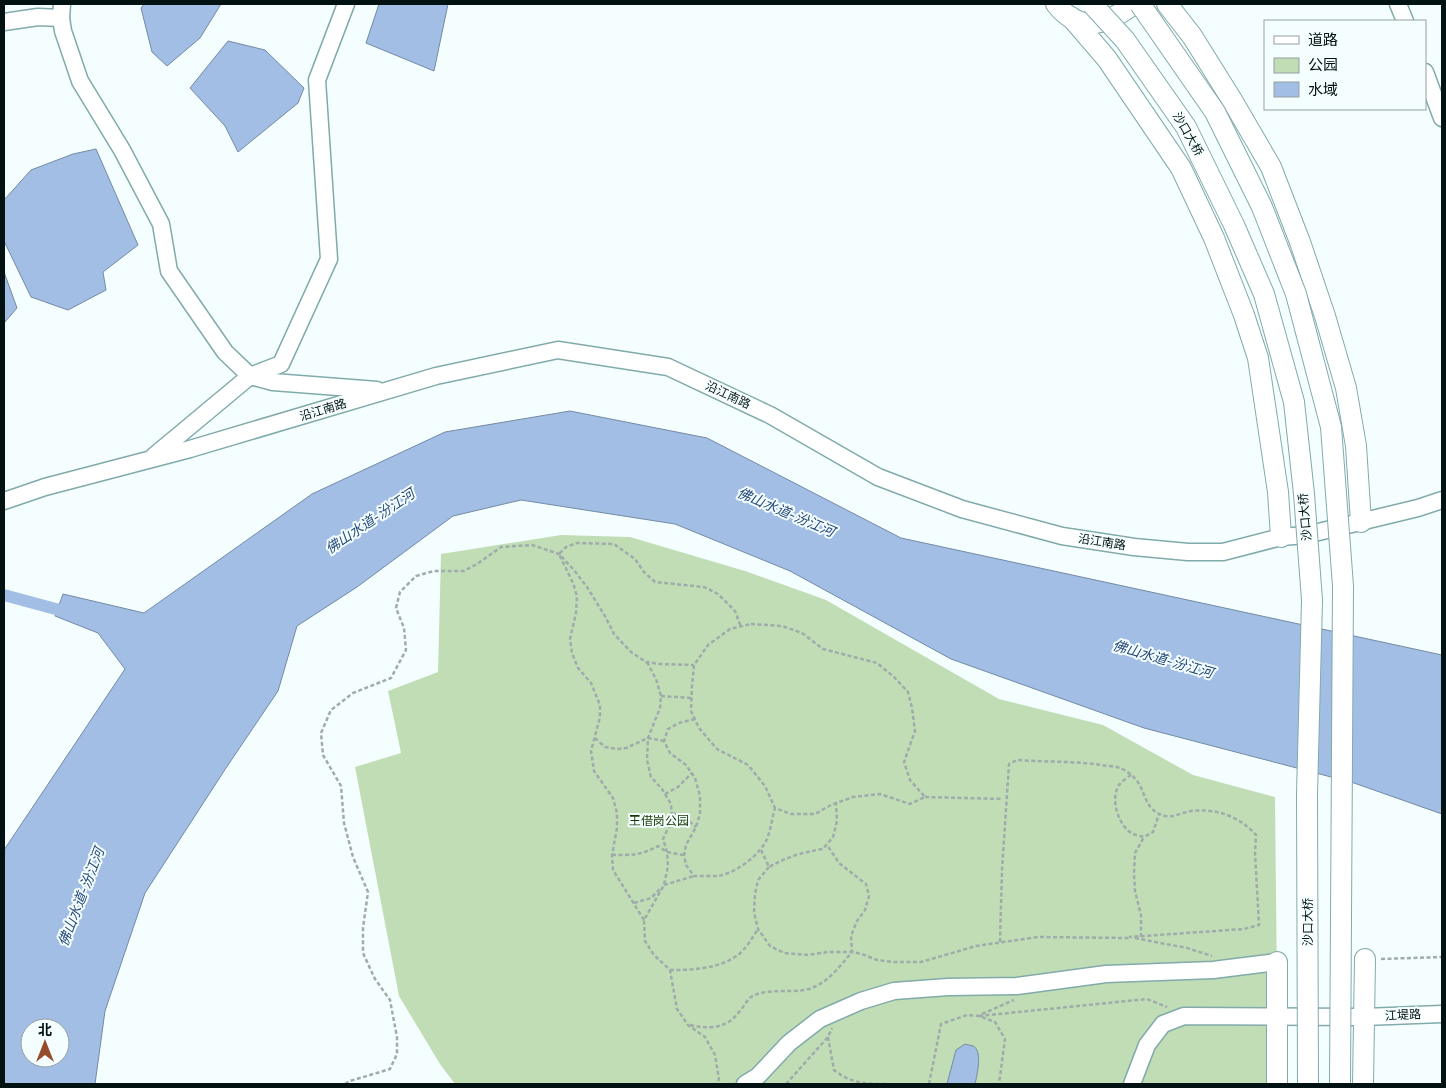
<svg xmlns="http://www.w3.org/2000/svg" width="1446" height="1088" viewBox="0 0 1446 1088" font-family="Commissioner,'Noto Sans SC',sans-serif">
<rect width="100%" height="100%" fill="#f5fefe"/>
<polygon fill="#c1ddb5" points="561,535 630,537 745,571 826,600 999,699 1103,725 1193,775 1275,797 1278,1084 455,1084 440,1064 399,996 355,767 401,753 388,691 438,672 441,554"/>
<g fill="#a2bee5" stroke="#728aa5" fill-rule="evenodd">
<polygon points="144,4 221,4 200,38 167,66 152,52 141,8"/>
<polygon points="379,4 448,4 434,71 366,43"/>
<polygon points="228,41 265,50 304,88 298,103 238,152 225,126 190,88"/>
<polygon points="96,149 138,245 103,272 106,290 68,310 31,297 4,241 4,200 31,170 73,154"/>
<polygon points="4,272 17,308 4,323"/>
<path d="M570,411L707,438L901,538L1442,655V814L1354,783L1144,728L951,659L790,571L675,524L521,500L453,516L357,587L297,626L278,691L226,768L145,893L105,1011L95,1084H4V850L125,669L98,633L55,616L63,594L144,613L312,494L445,432ZM30,1028H60V1058H30Z"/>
<path d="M965,1044C967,1045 970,1045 973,1046C983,1051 977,1075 975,1084H947L956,1050Z"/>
</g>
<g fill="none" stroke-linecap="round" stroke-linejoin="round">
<polyline stroke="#a2bee5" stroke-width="12" points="4,595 74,614"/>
<g stroke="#81aaab" stroke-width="19">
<g id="minor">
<polyline points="62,4 61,18 63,31 80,81 122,150 161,224 169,271 225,352 250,376 273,382 377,390"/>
<polyline points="1398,4 1405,21"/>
<polyline points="4,22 38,17 61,18"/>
<polyline points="1425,72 1442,118"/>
<polyline points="154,456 250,376 281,364 329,259 317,80 346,4"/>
<polyline points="4,501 45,487 190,449 436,376 558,350 668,367 770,415 878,477 962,509 1062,536 1134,547 1188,552 1223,552 1281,537 1306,535 1418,508 1442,500"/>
<polyline points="745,1084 758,1076 789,1043 820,1019 861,1001 894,991 948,987 1017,986 1106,974 1213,970 1277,962"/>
<polyline points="1132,1084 1147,1045 1163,1024 1184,1016 1364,1017 1442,1014"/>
</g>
</g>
<g stroke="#81aaab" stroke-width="22">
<g id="major">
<path d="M1056,4C1079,33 1104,26 1131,6L1132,4"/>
<polyline points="1167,4 1192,36 1232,100 1271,167 1300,242 1325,316 1346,388 1356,446 1361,522"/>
<polyline points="1071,17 1107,59 1181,168 1214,238 1244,315 1258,358 1278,492 1281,537"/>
<polyline points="1277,962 1277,1084"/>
<polyline points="1363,1084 1365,959"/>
</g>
</g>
<g stroke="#a0abab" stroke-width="2.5" stroke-dasharray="4 2.5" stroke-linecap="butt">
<polygon points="751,624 782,626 802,633 823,649 877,663 894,677 908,692 912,708 915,731 904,762 910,780 925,797 910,804 880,794 853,797 831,805 815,814 791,814 775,808 765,786 748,765 717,749 699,728 691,711 692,686 694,665 708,645 730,629"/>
<polyline points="647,662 656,679 661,696 660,708 648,738 647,760 651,777 662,789 671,804 672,820 663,839 667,852 668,866 664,885 644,920 645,941 654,955 670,970 677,1009 688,1025 705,1037 715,1055 719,1079 717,1084"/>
<polyline points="661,696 691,698"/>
<path d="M695,719L679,723L668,729L664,741L670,753L686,765L695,778L700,796V814L696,827L686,845L684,855L686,865L694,876C702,876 711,876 718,876C736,873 760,855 767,839C771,829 772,818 775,808"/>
<polyline points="595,738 605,747 617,749 626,748 648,738 664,741"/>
<path d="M1131,775C1128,777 1122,781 1119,785C1110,799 1118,826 1133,834C1136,835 1140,836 1144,837L1153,832L1159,814"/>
<polyline points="665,794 678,787 692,773"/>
<polyline points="925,797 1003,799"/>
<polyline points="672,813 684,817 696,827"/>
<path d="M761,850L769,867C787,857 803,852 823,849L833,837L837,821L836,804"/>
<path d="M612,855C632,855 639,856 658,846L667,852L683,855"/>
<polyline points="769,867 758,880 755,894 754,912 758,929 770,946 784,953 807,955 828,952 852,952 862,954 877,960 894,962 921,962 976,946 1038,937 1129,938"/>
<polyline points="664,885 694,876"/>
<polyline points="634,903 651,898 660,889"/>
<polyline points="644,920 613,870 612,855 617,828 617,813 613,798 594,771 591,751 600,717 600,705 591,683 578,668 572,653 570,639 576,613 577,596 573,583 559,554 566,547 577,543 614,544 635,559 644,572 655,582 704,587 718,594 735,611 741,627"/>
<polyline points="1141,937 1141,915 1135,891 1134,873 1135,853 1144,837"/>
<polyline points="1135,938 1187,948 1212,956"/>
<path d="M1000,942L1002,870L1009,764L1017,760C1045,762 1074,761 1101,765C1107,766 1115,766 1120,768C1123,769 1128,772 1130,774C1148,787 1141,810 1165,816C1173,818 1183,812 1191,811C1216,808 1239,816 1256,835L1255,853L1259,925L1244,929L1129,937"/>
<polyline points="1381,959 1442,957"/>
<path d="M670,970C692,970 716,969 735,957C745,951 752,938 758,929"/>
<polyline points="982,1014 1014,1000"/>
<polyline points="979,1016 1147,999 1167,1007"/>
<path d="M690,1025C710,1029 726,1029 739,1012C743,1008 747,1000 751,997C768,987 791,994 809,989C828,983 840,966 852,952L851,936L857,921L865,910L869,896L866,884L839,863L827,845"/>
<path d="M828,1037L834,1070C850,1083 865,1084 885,1084"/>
<polyline points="345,1084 350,1081 390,1069 397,1054 397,1037 390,1000 375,979 363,953 363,928 368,892 353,857 344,823 341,786 323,755 321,733 331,710 353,693 391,678 406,650 404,628 396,608 400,592 416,576 434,571 464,571 477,564 501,547 532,545 559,554 574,570 587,587 605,616 614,634 631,652 646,662 660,664 694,665"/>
<polyline points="786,1084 828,1037 832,1028"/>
<polyline points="929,1084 941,1024 967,1015 979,1016 995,1022 1005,1039 999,1084"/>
</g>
<use href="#minor" stroke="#fff" stroke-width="16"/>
<use href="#major" stroke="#fff" stroke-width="20"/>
<g stroke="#81aaab" stroke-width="22" stroke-linecap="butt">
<g id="major-bridge">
<polyline points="1092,4 1125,40 1186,127 1234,225 1264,294 1294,402 1304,494 1312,600 1307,794 1308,1084"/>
<polyline points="1140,4 1215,112 1262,207 1296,294 1331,427 1343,586 1340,1084"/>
</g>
</g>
<use href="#major-bridge" stroke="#fff" stroke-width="20"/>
</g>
<g text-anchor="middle" stroke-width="4" stroke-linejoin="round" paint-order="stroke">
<g font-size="12" fill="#021111" stroke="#f5fefe">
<text transform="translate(1188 134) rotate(60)" y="4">沙口大桥</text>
<text transform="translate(728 395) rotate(25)" y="4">沿江南路</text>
<text transform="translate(323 410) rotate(-17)" y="4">沿江南路</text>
<text transform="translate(1305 517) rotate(-95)" y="4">沙口大桥</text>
<text transform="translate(1102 542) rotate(9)" y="4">沿江南路</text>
<text transform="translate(1308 922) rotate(-90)" y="4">沙口大桥</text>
<text transform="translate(1403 1015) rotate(-3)" y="4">江堤路</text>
</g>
<g font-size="12" fill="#153800" stroke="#f5fefe">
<text x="659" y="825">王借岗公园</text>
</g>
<g font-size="14" font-style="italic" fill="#264a7c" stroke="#f5fefe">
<text transform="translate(786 512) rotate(23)" y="5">佛山水道-汾江河</text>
<text transform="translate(370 521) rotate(-34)" y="5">佛山水道-汾江河</text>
<text transform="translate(1163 659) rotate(16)" y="5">佛山水道-汾江河</text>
<text transform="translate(81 897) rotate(-69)" y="5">佛山水道-汾江河</text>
</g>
</g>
<rect width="1446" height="1088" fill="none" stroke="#021111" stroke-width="10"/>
<rect x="1264" y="20" width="162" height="90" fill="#f5fefe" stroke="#949f9f"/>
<rect x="1274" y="36" width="25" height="8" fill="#ffffff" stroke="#949f9f"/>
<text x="1308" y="45" font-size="15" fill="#021111">道路</text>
<rect x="1274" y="58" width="25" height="15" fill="#c1ddb5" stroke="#949f9f"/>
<text x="1308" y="70" font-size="15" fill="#021111">公园</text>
<rect x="1274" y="82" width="25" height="15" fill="#a2bee5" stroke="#949f9f"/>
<text x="1308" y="95" font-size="15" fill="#021111">水域</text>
<g transform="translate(45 1043)"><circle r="24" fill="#f5fefe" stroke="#949f9f"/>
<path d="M0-4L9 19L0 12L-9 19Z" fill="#944c29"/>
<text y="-8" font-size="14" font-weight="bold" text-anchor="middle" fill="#021111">北</text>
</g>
</svg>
